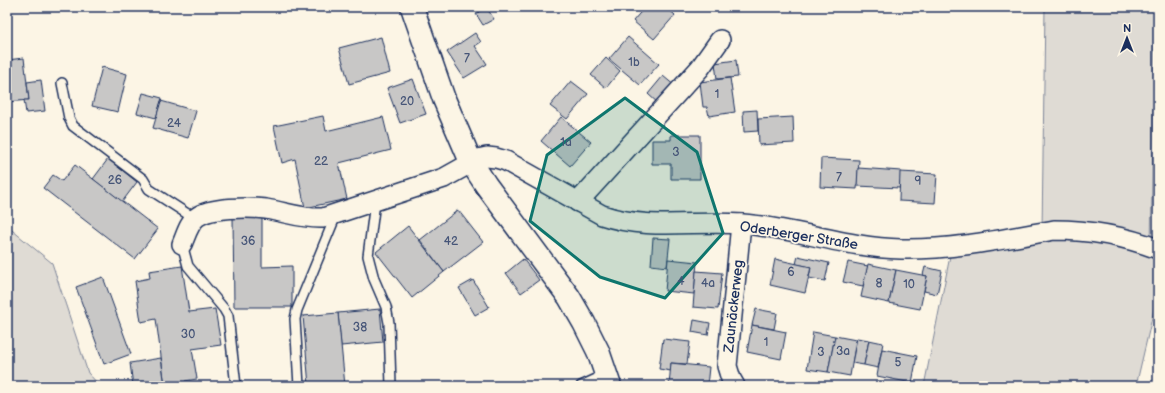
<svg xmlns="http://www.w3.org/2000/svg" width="1165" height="393" viewBox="0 0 1165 393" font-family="'Balsamiq Sans',sans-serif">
<rect width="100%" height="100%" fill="#fcf5e5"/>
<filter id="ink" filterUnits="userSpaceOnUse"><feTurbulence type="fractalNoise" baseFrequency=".025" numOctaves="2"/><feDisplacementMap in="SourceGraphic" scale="8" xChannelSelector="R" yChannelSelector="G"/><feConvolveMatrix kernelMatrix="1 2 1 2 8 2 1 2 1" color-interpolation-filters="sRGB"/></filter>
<g filter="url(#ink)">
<g fill="#dfdbd4" stroke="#7d8599">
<polygon points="1045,7 1155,7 1151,248 1042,232"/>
<polygon points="7,226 52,263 88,373 100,386 7,386"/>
<polygon points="1083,236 1158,254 1158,292 1136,386 924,386 951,251"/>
</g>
<g fill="#c8c7c6" stroke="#1b2f5e">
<polygon points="486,7 494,19 483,25 476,14"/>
<polygon points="645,7 666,7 675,15 654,39 633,21"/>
<polygon points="475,33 481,42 475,46 487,64 464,78 447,52"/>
<polygon points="381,37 390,73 349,84 339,48"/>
<polygon points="628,37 659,64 640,85 609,59"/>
<polygon points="24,58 29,100 7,102 7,60"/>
<polygon points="606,58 620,71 606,88 591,75"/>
<polygon points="736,60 738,77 717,79 715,63"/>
<polygon points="102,67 127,74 118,112 92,106"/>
<polygon points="663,76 675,86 659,104 648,94"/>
<polygon points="730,78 735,112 709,116 707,107 703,107 700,82"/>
<polygon points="413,79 426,114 400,123 387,88"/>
<polygon points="41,80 45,111 26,113 24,100 29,100 27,82"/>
<polygon points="571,81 588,94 567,119 550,106"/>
<polygon points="143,93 162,98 156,118 137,113"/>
<polygon points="161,101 196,111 188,138 153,128"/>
<polygon points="757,110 758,131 744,132 743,111"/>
<polygon points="323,116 326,131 383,117 391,150 339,163 347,199 305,208 295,159 282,163 274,126"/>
<polygon points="561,117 591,142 570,166 541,141"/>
<polygon points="793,117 794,143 759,145 758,119"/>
<polygon points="671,135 700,135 700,179 671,179 671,164 652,164 652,140 671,140"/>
<polygon points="821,158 859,160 857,189 820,187"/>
<polygon points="108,159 137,182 122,202 93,179"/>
<polygon points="75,165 158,229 135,259 43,188 53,175 62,181"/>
<polygon points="858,168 901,171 900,188 857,186"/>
<polygon points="900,172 937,174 935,203 899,201"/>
<polygon points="458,210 483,242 444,272 420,240"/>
<polygon points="233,216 262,216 262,267 292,266 292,307 234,307"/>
<polygon points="408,226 444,272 412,298 376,252"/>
<polygon points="653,238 670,239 667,267 651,265"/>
<polygon points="798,256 829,263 825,281 809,278 811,267 796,264"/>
<polygon points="523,259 539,280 521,293 506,273"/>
<polygon points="668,259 697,262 694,294 665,291"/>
<polygon points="775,259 811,267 805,293 770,285"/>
<polygon points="848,262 868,266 863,286 843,282"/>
<polygon points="868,264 896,270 889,303 861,297"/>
<polygon points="182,266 189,312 215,309 221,345 192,349 197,379 185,381 185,386 165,386 156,319 141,322 135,281 150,278 149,271"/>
<polygon points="925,267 942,271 937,294 924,291 927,276 923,275"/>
<polygon points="896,270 927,276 920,309 889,303"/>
<polygon points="696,271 722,273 718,309 693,307"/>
<polygon points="103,277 131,354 104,364 76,287"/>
<polygon points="473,280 489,307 475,315 459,288"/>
<polygon points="380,309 383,342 341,346 338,313"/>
<polygon points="756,309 777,313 774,329 752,325"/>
<polygon points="338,313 345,386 309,386 303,316"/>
<polygon points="694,320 710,323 708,335 692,332"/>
<polygon points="752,325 786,332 781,359 747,352"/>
<polygon points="813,332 835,336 828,372 807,369"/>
<polygon points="835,336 856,340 850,376 828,372"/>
<polygon points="857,338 869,340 864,365 852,363"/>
<polygon points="663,339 690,342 687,364 671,363 671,371 659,369"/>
<polygon points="869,340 883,343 878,368 864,365"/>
<polygon points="882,349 917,356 912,383 877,376"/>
<polygon points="161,358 165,386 133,386 130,363"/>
<polygon points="671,363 709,367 707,386 669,386"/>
<polygon points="522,380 525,386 510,386"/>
</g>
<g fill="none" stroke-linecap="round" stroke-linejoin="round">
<g stroke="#1b2f5e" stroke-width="12">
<g id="lane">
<polyline points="62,83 69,118 73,126 143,179 149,189 186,213 196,218"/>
<polyline points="375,202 368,256 374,279 386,307 389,323 391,386"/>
<polyline points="182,244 188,266 224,309 228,316 236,386"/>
<polyline points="299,386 295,319 297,310 336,215"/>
<polyline points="581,386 607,374"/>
</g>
</g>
<g stroke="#1b2f5e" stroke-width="22">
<g id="street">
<polyline points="578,202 700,68 720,40"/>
<path d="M182,244C186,235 189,223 197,217C210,207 249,207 266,209C285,212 303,219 323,218L444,178L478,159L487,157L496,158L506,161L602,215C649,231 694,220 743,224C796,228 847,248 901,249C953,250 1004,239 1054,230C1091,230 1124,236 1158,249"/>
<polyline points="735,386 731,379 727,366 741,224"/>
</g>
</g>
<g stroke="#1b2f5e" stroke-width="25">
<polyline id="secondary" points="412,7 444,99 471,162 486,185 569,297 584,323 598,351 610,386"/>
</g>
<use href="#lane" stroke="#fcf5e5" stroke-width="9"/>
<use href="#street" stroke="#fcf5e5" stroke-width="19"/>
<use href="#secondary" stroke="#fcf5e5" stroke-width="22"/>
</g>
</g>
<path fill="#0f766e" fill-opacity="0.2" stroke="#0f766e" stroke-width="3" stroke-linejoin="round" d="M625,98L697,152L723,233L665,298L600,277L530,221L547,155Z"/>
<g text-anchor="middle" stroke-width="3.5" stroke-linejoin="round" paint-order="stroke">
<g font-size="12" fill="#465578">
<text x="467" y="62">7</text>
<text x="634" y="66">1b</text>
<text x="717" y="98">1</text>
<text x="407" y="105">20</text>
<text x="174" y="127">24</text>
<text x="566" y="146">1a</text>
<text x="676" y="156">3</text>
<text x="321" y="165">22</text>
<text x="839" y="181">7</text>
<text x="115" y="184">26</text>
<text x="918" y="185">9</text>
<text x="248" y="245">36</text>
<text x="451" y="245">42</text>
<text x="791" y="276">6</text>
<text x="681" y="285">4</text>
<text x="708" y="287">4a</text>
<text x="879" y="287">8</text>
<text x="909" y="288">10</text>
<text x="360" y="331">38</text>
<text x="188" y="338">30</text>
<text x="766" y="346">1</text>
<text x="843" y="355">3a</text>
<text x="821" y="356">3</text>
<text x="898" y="366">5</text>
</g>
<g font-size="14" fill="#1b2f5e" stroke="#fcf5e5">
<text transform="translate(799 235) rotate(9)" y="5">Oderberger Straße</text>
<text transform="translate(733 306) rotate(-84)" y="5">Zaunäckerweg</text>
</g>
</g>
<rect width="1165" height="393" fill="none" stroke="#fcf5e5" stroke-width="24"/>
<rect x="12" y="12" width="1141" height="369" fill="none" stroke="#1b2f5e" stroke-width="1.5" filter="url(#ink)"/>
<g transform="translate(1127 38)" stroke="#fcf5e5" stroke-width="3" paint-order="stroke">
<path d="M0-3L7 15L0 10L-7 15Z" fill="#1b2f5e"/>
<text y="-6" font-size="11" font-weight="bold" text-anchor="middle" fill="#1b2f5e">N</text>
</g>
</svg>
